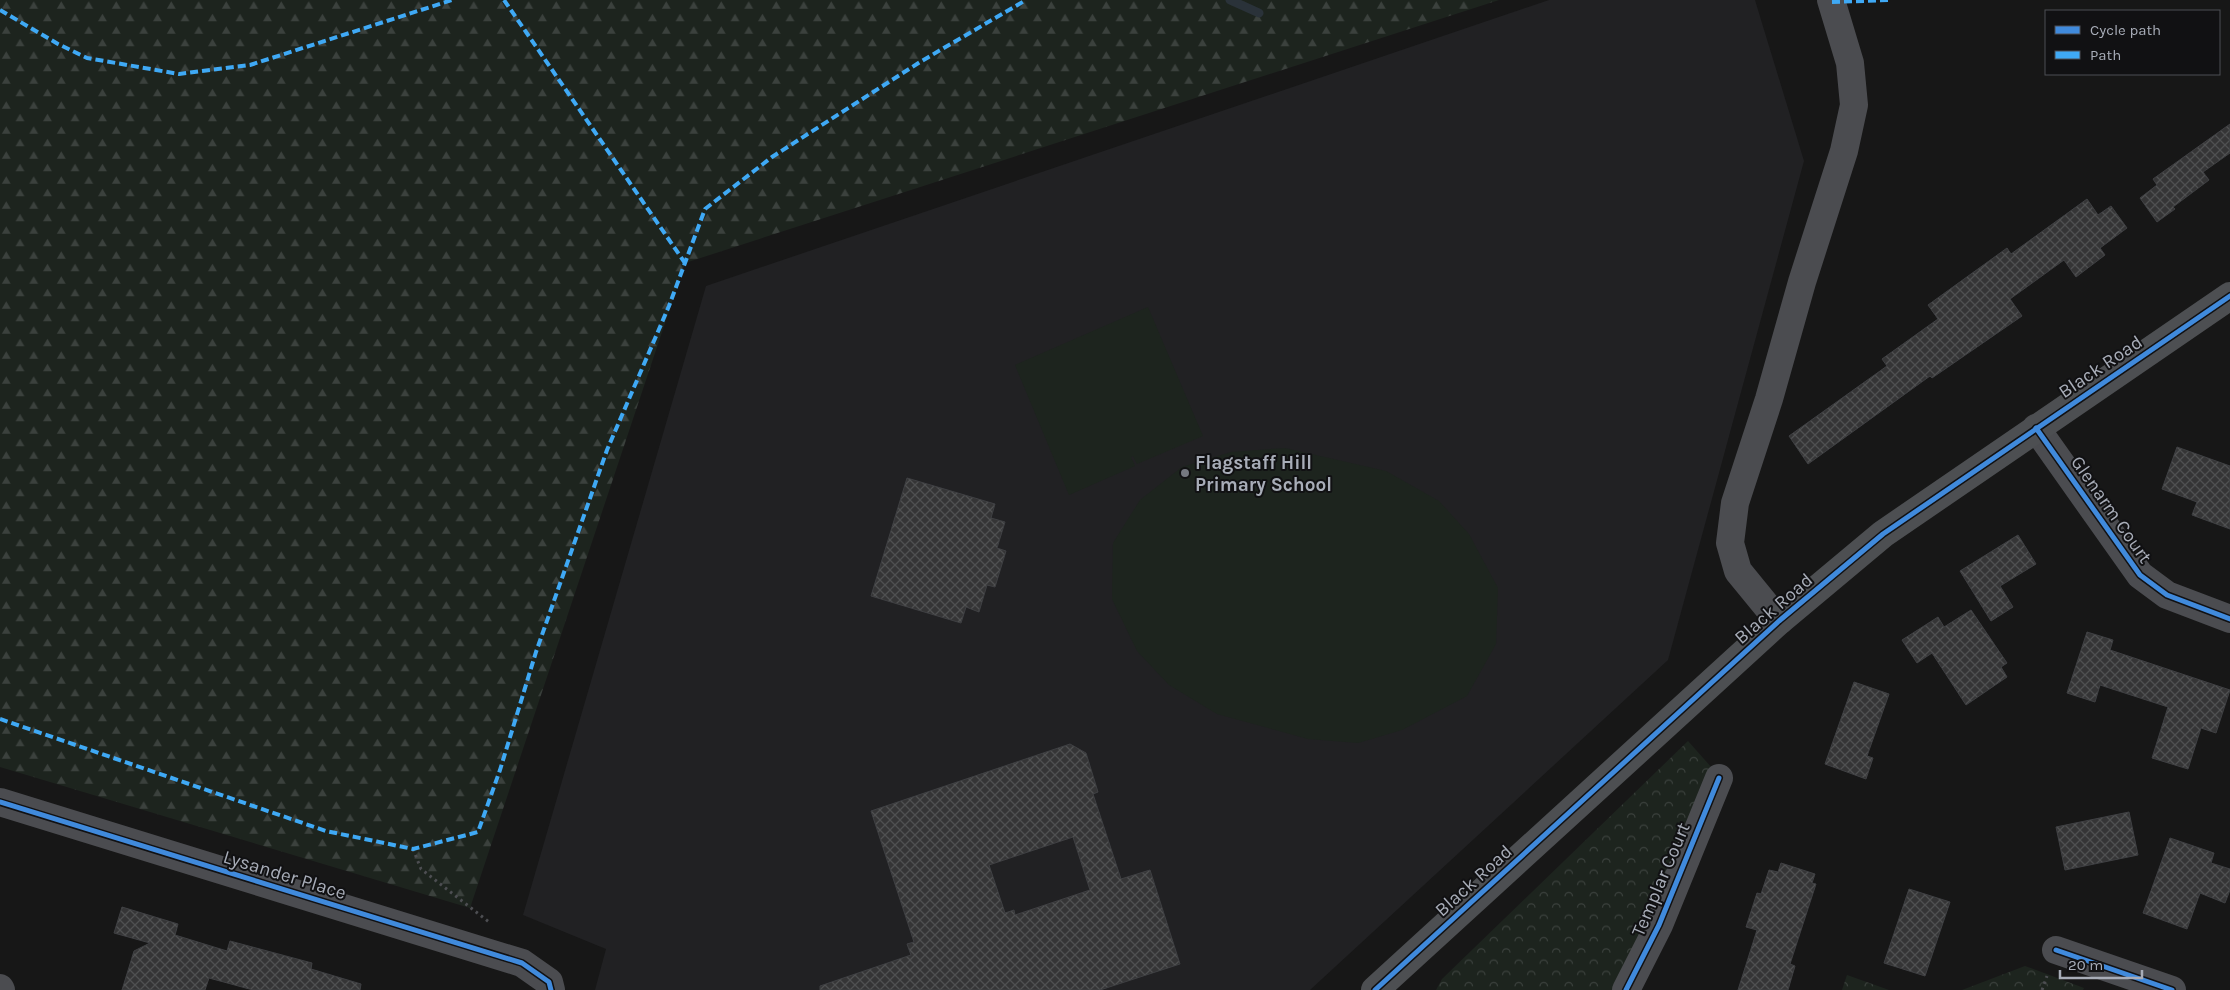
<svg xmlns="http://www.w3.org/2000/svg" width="2230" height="990" viewBox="0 0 2230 990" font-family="Karla,sans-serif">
<defs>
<pattern id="forest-firs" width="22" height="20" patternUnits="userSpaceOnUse" patternTransform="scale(1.25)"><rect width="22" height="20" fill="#1d241e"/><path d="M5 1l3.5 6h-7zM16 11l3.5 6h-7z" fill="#3b413d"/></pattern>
<pattern id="park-crowns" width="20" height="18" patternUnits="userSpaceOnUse" patternTransform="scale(1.25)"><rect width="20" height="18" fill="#1d241e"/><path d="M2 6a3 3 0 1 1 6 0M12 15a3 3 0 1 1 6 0" fill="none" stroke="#3b413d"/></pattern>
<pattern id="building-cross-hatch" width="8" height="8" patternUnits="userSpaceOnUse" patternTransform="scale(1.25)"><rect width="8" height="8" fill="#353536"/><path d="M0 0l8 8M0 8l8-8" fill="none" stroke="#4f5051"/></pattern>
</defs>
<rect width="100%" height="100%" fill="#171717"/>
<polygon fill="#212123" points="1549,0 1755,0 1804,161 1668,660 1310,990 595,990 606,949 523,915 706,286"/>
<g fill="#1d241e">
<polygon points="1148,307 1203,436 1137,464 1133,456 1131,457 1135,466 1069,495 1015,365"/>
<polygon points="1285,448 1386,471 1439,501 1469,534 1498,588 1496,644 1467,696 1402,730 1358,743 1308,739 1217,714 1169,685 1137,651 1112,599 1113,543 1140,500 1182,467 1231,452"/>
</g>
<polygon fill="url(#forest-firs)" points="0,0 1499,0 685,263 470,908 0,767"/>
<g fill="url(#park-crowns)">
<polygon points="1688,741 1712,768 1652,921 1616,990 1436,990 1442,979"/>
<polygon points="2025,966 2084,988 2083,990 1962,990"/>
<polygon points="1847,975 1889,990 1842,990"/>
</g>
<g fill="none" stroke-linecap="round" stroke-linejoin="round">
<polyline stroke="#2a3239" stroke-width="9" points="1230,0 1259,13"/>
</g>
<g fill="url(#building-cross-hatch)" stroke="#3f4043" fill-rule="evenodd">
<polygon points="2230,124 2230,153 2203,172 2209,180 2173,207 2175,209 2157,222 2140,198 2157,185 2153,179"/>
<polygon points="2087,199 2098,215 2111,206 2127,228 2100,248 2105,255 2076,277 2064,260 2010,299 2022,316 1932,378 1930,376 1808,464 1789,436 1887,366 1882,359 1938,319 1928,305 2007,248 2011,254"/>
<polygon points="2177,447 2230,466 2230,529 2192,515 2197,502 2162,489"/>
<polygon points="907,478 995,504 991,518 1005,522 997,548 1006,551 995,587 987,585 979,612 966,607 961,623 871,596"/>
<polygon points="2018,535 2036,564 2000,586 2013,607 1991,621 1960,571"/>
<polygon points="1971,610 2007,663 2001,667 2007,677 1966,705 1932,653 1917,663 1902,640 1938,617 1944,627"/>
<polygon points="2087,632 2113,640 2110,650 2230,690 2216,733 2201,728 2188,769 2152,758 2168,707 2100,685 2095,702 2067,693"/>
<polygon points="1854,682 1889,694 1867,756 1873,758 1866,779 1825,764"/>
<path d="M1070,744L1086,753L1098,792L1093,794L1121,879L1150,870L1180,964L1100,990H820V986L911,955L907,944L914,942L871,811ZM1073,837L1090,890L1015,915L1014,910L1005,913L989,865Z"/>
<polygon points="2129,812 2138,855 2065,870 2056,827"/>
<polygon points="2170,838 2214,853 2211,863 2230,869 2230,890 2225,903 2200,893 2187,929 2143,913"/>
<polygon points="1781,863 1815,874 1812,883 1816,884 1790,964 1795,966 1788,990 1738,990 1757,930 1746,927 1757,893 1761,894 1769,870 1778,872"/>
<polygon points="1909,889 1950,902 1925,976 1884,963"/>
<polygon points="122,907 178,924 175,935 227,951 230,941 312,963 311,969 361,984 360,990 253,990 209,978 205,990 122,990 134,951 150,943 114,933"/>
</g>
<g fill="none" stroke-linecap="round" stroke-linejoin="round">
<g stroke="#4d4e52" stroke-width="3" stroke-dasharray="2.5 4" stroke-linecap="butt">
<polyline points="413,849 421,869 489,922"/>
<polyline points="2042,990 2047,976"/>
</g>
<g stroke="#4b4c50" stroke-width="28">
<polyline points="2036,428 2140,575 2167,595 2230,619"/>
<polyline points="1779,621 1738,571 1730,543 1735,503 1769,399 1802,282 1844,151 1854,105 1850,63 1831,0"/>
<polyline points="0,802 522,963 549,982 551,990"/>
<polyline points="2056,950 2172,990"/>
<polyline points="0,988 1,990"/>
<polyline points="1626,990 1659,925 1719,778"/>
</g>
<polyline stroke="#4d4f52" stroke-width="28" points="1375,990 1779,621 1883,534 2230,296"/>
<g stroke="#3fa9f5" stroke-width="4" stroke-dasharray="8 4" stroke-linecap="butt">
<polyline points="504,0 685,263"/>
<polyline points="1832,2 1890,0"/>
<polyline points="0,10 58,44 87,58 179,74 250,65 452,0"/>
<polyline points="0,719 326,831 413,849 478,832 500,770 536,652 607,450 669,306 705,209 772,157 920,62 1026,0"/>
</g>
<g stroke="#111113" stroke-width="8">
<g id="cycleway">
<polyline points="2036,428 2140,575 2167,595 2230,619"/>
<polyline points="0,802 522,963 549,982 551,990"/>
<polyline points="2056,950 2172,990"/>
<polyline points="1375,990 1779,621 1883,534 2230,296"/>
<polyline points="1626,990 1659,925 1719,778"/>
</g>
</g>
<use href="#cycleway" stroke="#408adc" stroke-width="5"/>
</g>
<circle fill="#757880" stroke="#111113" stroke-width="2" cx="1185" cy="473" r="5"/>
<g text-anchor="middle" stroke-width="4" stroke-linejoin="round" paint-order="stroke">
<g font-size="19" fill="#a8adb8" stroke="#111113">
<text transform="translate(2100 366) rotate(-34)" y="7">Black Road</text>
<text transform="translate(2112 509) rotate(55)" y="7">Glenarm Court</text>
<text transform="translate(1773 608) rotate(-41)" y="7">Black Road</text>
<text transform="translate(285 874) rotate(17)" y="7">Lysander Place</text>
<text transform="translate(1660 879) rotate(-67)" y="7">Templar Court</text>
<text transform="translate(1473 880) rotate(-42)" y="7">Black Road</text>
</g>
<g font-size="19" font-weight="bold" fill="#a8adb8" stroke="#111113" text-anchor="start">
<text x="1195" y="469">Flagstaff Hill<tspan x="1195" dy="22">Primary School</tspan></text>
</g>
</g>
<rect x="2045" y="10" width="175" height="65" fill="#111113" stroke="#4d4f55"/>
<rect x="2055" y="26" width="25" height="8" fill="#408adc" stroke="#4d4f55"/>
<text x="2090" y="35" font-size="15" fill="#a8adb8">Cycle path</text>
<rect x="2055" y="51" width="25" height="8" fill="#3fa9f5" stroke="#4d4f55"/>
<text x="2090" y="60" font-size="15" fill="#a8adb8">Path</text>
<path d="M2060 970v8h82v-8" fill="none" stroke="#a8adb8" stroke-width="2.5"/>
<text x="2068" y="970" font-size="15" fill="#a8adb8" stroke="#111113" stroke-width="4" paint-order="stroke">20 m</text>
</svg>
